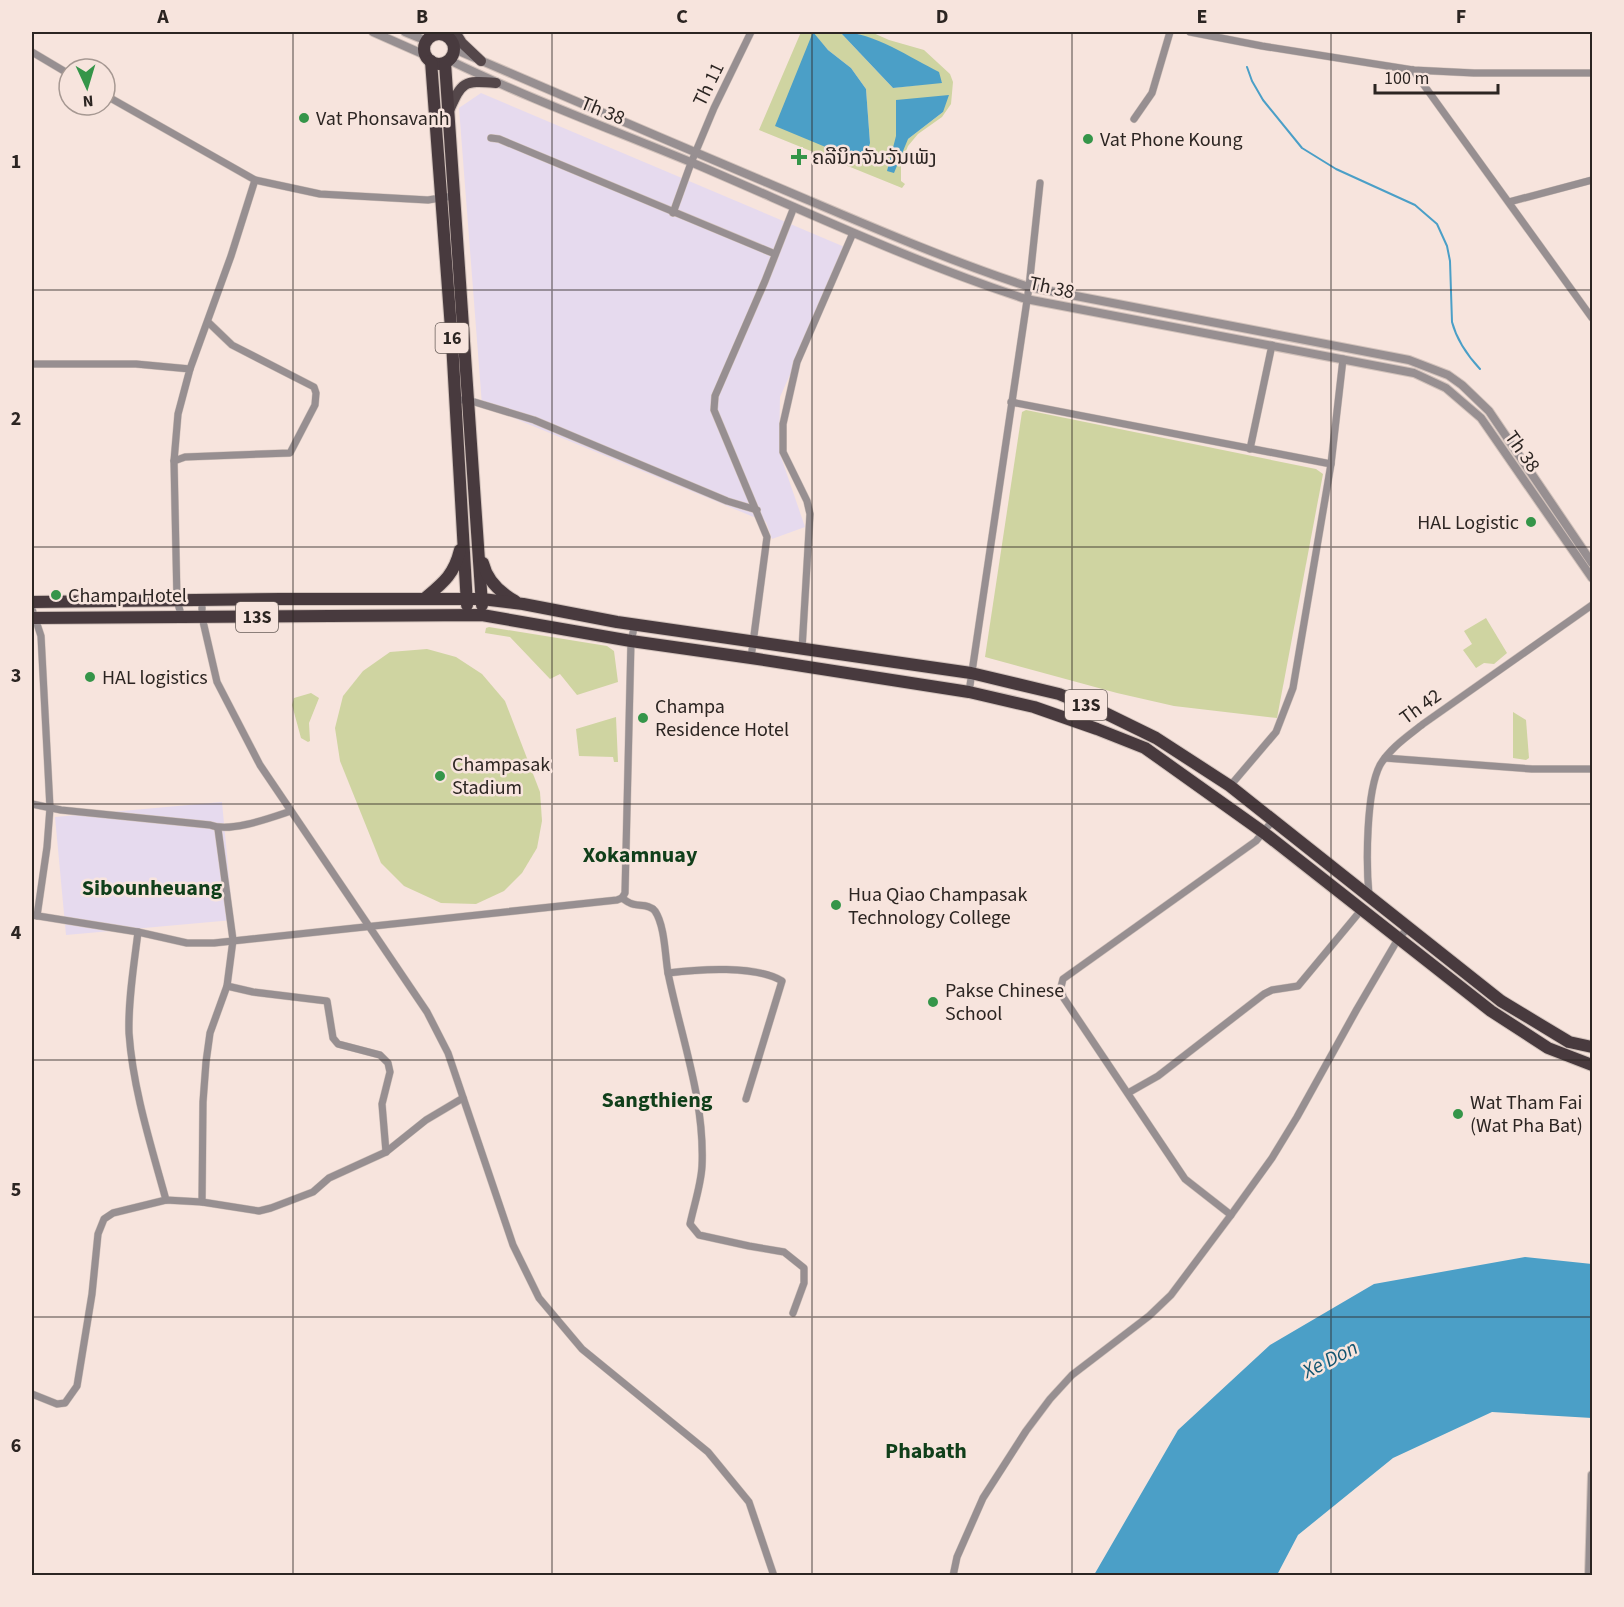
<svg xmlns="http://www.w3.org/2000/svg" width="1624" height="1607" viewBox="0 0 1624 1607" font-family="'Source Sans 3','Noto Sans Lao',sans-serif">
<rect width="100%" height="100%" fill="#f7e4dd"/>
<g fill="#e6daee">
<polygon points="481,93 847,248 780,397 779,451 805,527 772,539 766,522 482,405 459,108"/>
<polygon points="222,802 233,920 66,935 55,817"/>
</g>
<g fill="#cfd4a1" fill-rule="evenodd">
<path d="M801,32H840L893,88L942,82L872,39L852,32H871L889,40L924,50L950,74L953,82L951,104L942,117L918,134L908,146L901,163V181L905,184L902,188L759,130ZM813,33L828,50L851,68L866,89L870,143ZM896,101L943,112L908,139L896,136Z"/>
<polygon points="1026,410 1316,469 1323,474 1277,718 1174,706 1117,693 985,657 1022,412"/>
<polygon points="1486,618 1507,653 1494,664 1484,663 1476,668 1463,650 1472,644 1464,631"/>
<polygon points="489,627 607,646 614,651 618,682 577,695 560,674 550,679 510,637 485,633 486,628"/>
<polygon points="427,649 456,657 482,674 505,701 540,792 542,821 537,848 522,873 504,891 476,904 441,903 404,886 381,863 340,761 335,728 343,696 363,671 390,652"/>
<polygon points="311,693 319,698 309,723 310,741 308,742 301,738 292,705 294,698"/>
<polygon points="1513,712 1526,720 1529,758 1526,760 1513,758"/>
<polygon points="616,717 618,762 614,762 613,757 579,756 576,729"/>
</g>
<g fill="#4b9fc7">
<polygon points="813,32 828,50 851,68 866,89 870,143 864,163 775,126"/>
<path d="M840,32C871,31 911,58 939,72L942,83L893,88Z"/>
<polygon points="949,95 943,112 908,139 894,173 887,171 896,136 896,100"/>
<polygon points="1525,1257 1592,1264 1592,1418 1492,1412 1393,1458 1298,1535 1277,1575 1094,1575 1178,1430 1270,1345 1374,1284"/>
</g>
<g fill="none" stroke-linecap="round" stroke-linejoin="round">
<path stroke="#4b9fc7" stroke-width="2" d="M1247,67L1252,81L1263,100L1302,148L1336,169L1415,205L1437,224L1447,246L1450,261L1452,322C1457,341 1467,355 1480,369"/>
<g stroke="#d2c2bb" stroke-width="8">
<g id="minor">
<polyline points="1190,32 1262,46 1413,70 1474,73 1592,73"/>
<polyline points="32,52 69,74"/>
<polyline points="1413,70 1592,318"/>
<polyline points="105,95 255,180 231,256 190,369"/>
<polyline points="1134,119 1152,93 1170,32"/>
<polyline points="491,138 499,139 775,254"/>
<polyline points="255,180 320,194 428,200 453,196"/>
<polyline points="1509,202 1592,180"/>
<polyline points="673,213 691,163 714,108 751,32"/>
<polyline points="32,364 136,364 190,369 178,414 174,461 177,600 182,618"/>
<polyline points="456,400 468,400 534,420 727,501 757,510"/>
<polyline points="1011,402 1331,464"/>
<polyline points="1250,449 1272,345"/>
<polyline points="174,461 185,457 290,453 315,405 316,393 314,387 232,345 208,322"/>
<polyline points="202,600 202,617 217,682 260,765 427,1012 448,1053 513,1245 539,1298 582,1349 708,1452 749,1502 774,1576"/>
<polyline points="32,609 41,636 50,808 47,847 37,916"/>
<polyline points="802,649 810,514 807,501 783,452 783,424 797,362 853,233"/>
<polyline points="751,658 767,537 714,410 715,396 765,281 794,207"/>
<polyline points="969,692 1029,287 1040,183"/>
<polyline points="1385,758 1532,769 1592,769"/>
<polyline points="1230,786 1276,732 1293,688 1331,464 1343,359"/>
<path d="M32,804L61,810L210,825C230,833 270,818 291,811"/>
<path d="M1369,895C1366,864 1366,792 1380,765C1390,748 1408,736 1423,724L1592,605"/>
<path d="M622,898C625,900 627,902 630,903C637,907 649,903 655,911C665,926 665,956 668,973C681,1037 705,1100 702,1166C701,1185 694,1205 690,1224L699,1235L749,1246L784,1252L804,1268V1283L793,1313"/>
<polyline points="622,898 625,893 631,641 635,624"/>
<polyline points="32,915 138,932 187,943 214,943 617,900 622,898"/>
<path d="M138,932C134,965 128,1000 129,1033C133,1090 151,1145 166,1200"/>
<path d="M668,973C699,969 755,965 782,981L746,1099"/>
<polyline points="227,986 253,992 327,1001 333,1038 338,1044 380,1055 388,1063 390,1072 382,1104 386,1152"/>
<polyline points="1128,1093 1158,1076 1264,994 1272,990 1298,986 1362,909"/>
<polyline points="202,1202 203,1102 206,1062 210,1033 227,986 233,940 218,829"/>
<polyline points="1231,1215 1185,1179 1063,997 1061,987 1063,979 1256,841 1274,819"/>
<polyline points="32,1394 57,1404 65,1403 77,1386 92,1294 98,1234 104,1219 113,1213 166,1200 202,1202 259,1211 271,1208 313,1192 329,1178 386,1152 426,1120 463,1098"/>
<polyline points="953,1576 957,1557 983,1498 1026,1431 1050,1399 1072,1375 1149,1316 1171,1295 1231,1215 1272,1158 1297,1117 1357,1009 1398,939 1408,928"/>
</g>
</g>
<g stroke="#d2c2bb" stroke-width="10">
<g id="tertiary">
<polyline points="373,32 425,55"/>
<polyline points="405,32 427,41"/>
<path d="M454,49C557,94 660,137 763,181C851,218 938,257 1029,287L1409,360L1448,375L1462,385L1489,411L1592,563"/>
<path d="M449,60C529,99 611,129 693,163C803,210 912,262 1026,299L1414,373L1446,388L1481,418L1592,578"/>
<polyline points="1589,1576 1592,1475"/>
</g>
</g>
<g stroke="#d2c2bb" stroke-width="12">
<g id="primary">
<polyline points="455,32 462,43 481,61"/>
<path d="M448,113C462,82 462,80 496,83"/>
</g>
</g>
<g stroke="#d2c2bb" stroke-width="14">
<g id="trunk">
<circle cx="439" cy="49" r="15"/>
<polyline points="431,61 452,342 467,605"/>
<polyline points="445,63 482,605"/>
<path d="M483,563C487,580 501,593 515,601"/>
<path d="M424,599C443,583 454,575 460,550"/>
<polyline points="32,602 281,599 482,599 523,604 617,622 971,673 1059,694 1105,713 1156,738 1230,786 1501,1001 1569,1042 1592,1047"/>
<polyline points="32,618 482,615 631,641 751,658 969,692 1034,707 1097,729 1145,748 1263,832 1491,1011 1548,1048 1592,1065"/>
</g>
</g>
<use href="#minor" stroke="#978f91" stroke-width="7"/>
<use href="#tertiary" stroke="#978f91" stroke-width="8"/>
<use href="#primary" stroke="#54474a" stroke-width="10"/>
<use href="#trunk" stroke="#483a3e" stroke-width="12"/>
</g>
<path fill="none" stroke="#2c2522" stroke-width="1.5" stroke-opacity="0.55" d="M293,32V1576M552,32V1576M812,32V1576M1072,32V1576M1331,32V1576M32,290H1592M32,547H1592M32,804H1592M32,1060H1592M32,1317H1592"/>
<g fill="#359549" stroke="#f7e4dd" stroke-width="2">
<circle cx="304" cy="118" r="6"/>
<circle cx="1088" cy="139" r="6"/>
<path d="M796 148h6v6h6v6h-6v6h-6v-6h-6v-6h6z"/>
<circle cx="1531" cy="522" r="6"/>
<circle cx="56" cy="595" r="6"/>
<circle cx="90" cy="677" r="6"/>
<circle cx="643" cy="718" r="6"/>
<circle cx="440" cy="776" r="6"/>
<circle cx="836" cy="905" r="6"/>
<circle cx="933" cy="1002" r="6"/>
<circle cx="1458" cy="1114" r="6"/>
</g>
<g text-anchor="middle" stroke-width="5" stroke-linejoin="round" paint-order="stroke">
<g fill="#f7e4dd" stroke="#695e5a" stroke-width="1.5">
<rect x="435.5" y="323" width="33" height="30" rx="4.5"/>
<rect x="236" y="602" width="42" height="30" rx="4.5"/>
<rect x="1065" y="690" width="42" height="30" rx="4.5"/>
</g>
<g font-size="18" font-weight="bold" fill="#2c2522">
<text x="452" y="344">16</text>
<text x="257" y="623">13S</text>
<text x="1086" y="711">13S</text>
</g>
<g font-size="20" fill="#2c2522" stroke="#f7e4dd">
<text transform="translate(708 84) rotate(-64)" y="7">Th 11</text>
<text transform="translate(603 110) rotate(22)" y="7">Th 38</text>
<text transform="translate(1052 287) rotate(12)" y="7">Th 38</text>
<text transform="translate(1523 451) rotate(55)" y="7">Th 38</text>
<text transform="translate(1420 706) rotate(-36)" y="7">Th 42</text>
</g>
<g font-size="20" fill="#2c2522" stroke="#f7e4dd" text-anchor="start">
<text x="316" y="125">Vat Phonsavanh</text>
<text x="1100" y="146">Vat Phone Koung</text>
<text x="812" y="164">ຄລີນິກຈັນວັນເພັງ</text>
<text x="1519" y="529" text-anchor="end">HAL Logistic</text>
<text x="68" y="602">Champa Hotel</text>
<text x="102" y="684">HAL logistics</text>
<text x="655" y="713">Champa<tspan x="655" dy="23">Residence Hotel</tspan></text>
<text x="452" y="771">Champasak<tspan x="452" dy="23">Stadium</tspan></text>
<text x="848" y="901">Hua Qiao Champasak<tspan x="848" dy="23">Technology College</tspan></text>
<text x="945" y="997">Pakse Chinese<tspan x="945" dy="23">School</tspan></text>
<text x="1470" y="1109">Wat Tham Fai<tspan x="1470" dy="23">(Wat Pha Bat)</tspan></text>
</g>
<g font-size="21" font-style="italic" fill="#125571" stroke="#f7e4dd">
<text transform="translate(1330 1359) rotate(-27)" y="7">Xe Don</text>
</g>
<g font-size="22" font-weight="bold" fill="#103f1a" stroke="#f7e4dd">
<text x="640" y="862">Xokamnuay</text>
<text x="152" y="895">Sibounheuang</text>
<text x="657" y="1107">Sangthieng</text>
<text x="926" y="1458">Phabath</text>
</g>
</g>
<rect width="1624" height="1607" fill="none" stroke="#f7e4dd" stroke-width="66"/>
<g transform="translate(87 87) rotate(176)"><circle r="28" fill="#f7e4dd" stroke="#a69892" stroke-width="1.5"/>
<path d="M0-4.5L10 22L0 15L-10 22Z" fill="#359549"/>
<text y="-9" font-size="16" font-weight="bold" text-anchor="middle" fill="#2c2522">N</text>
</g>
<path d="M1375 84v9h123v-9" fill="none" stroke="#2c2522" stroke-width="3"/>
<text x="1384" y="84" font-size="18" fill="#2c2522" stroke="#f7e4dd" stroke-width="4.5" paint-order="stroke">100 m</text>
<rect x="33" y="33" width="1558" height="1541" fill="none" stroke="#2c2522" stroke-width="2"/>
<g font-size="20" text-anchor="middle" font-weight="bold" fill="#2c2522">
<text x="163" y="23">A</text>
<text x="422" y="23">B</text>
<text x="682" y="23">C</text>
<text x="942" y="23">D</text>
<text x="1202" y="23">E</text>
<text x="1461" y="23">F</text>
<text x="16" y="168">1</text>
<text x="16" y="425">2</text>
<text x="16" y="682">3</text>
<text x="16" y="939">4</text>
<text x="16" y="1196">5</text>
<text x="16" y="1452">6</text>
</g>
</svg>
